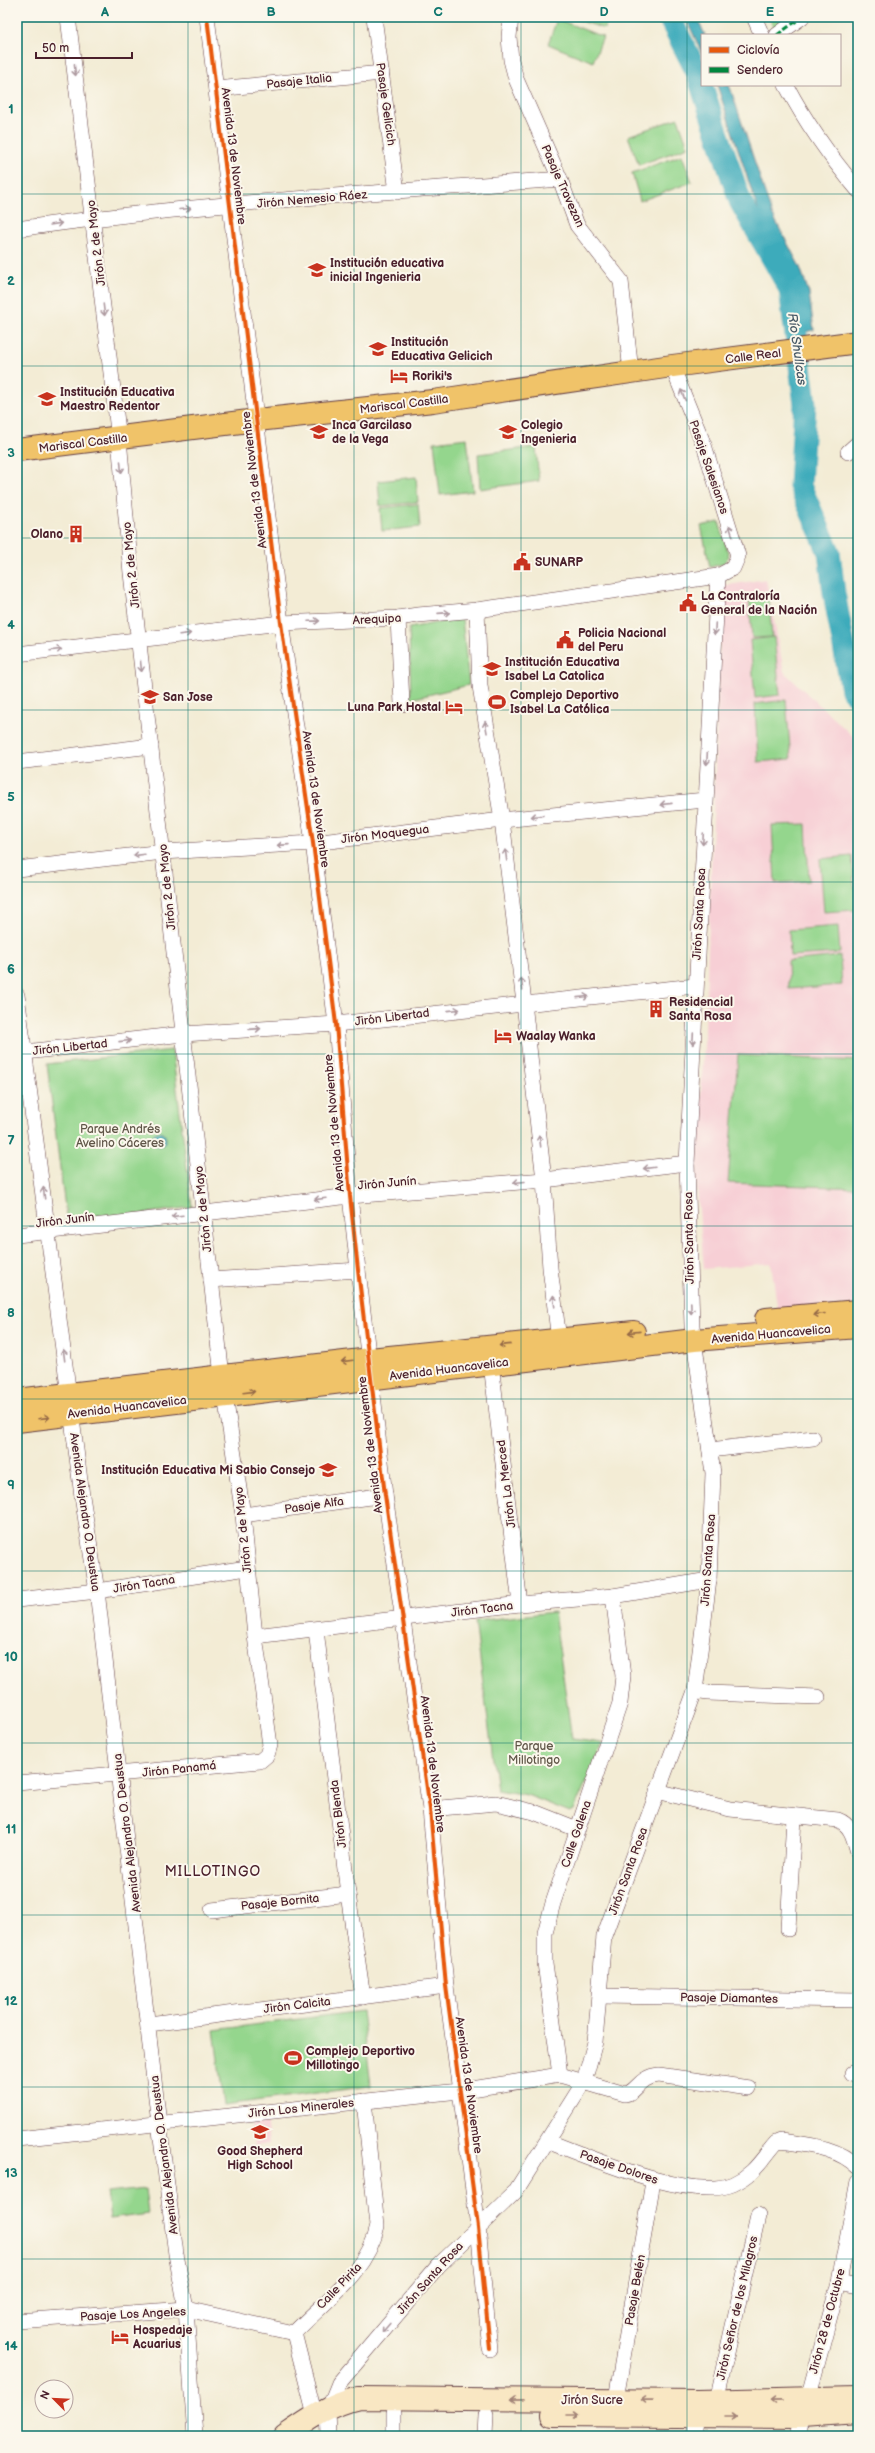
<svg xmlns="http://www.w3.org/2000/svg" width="875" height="2453" viewBox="0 0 875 2453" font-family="'Balsamiq Sans',sans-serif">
<rect width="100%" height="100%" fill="#fbf7ec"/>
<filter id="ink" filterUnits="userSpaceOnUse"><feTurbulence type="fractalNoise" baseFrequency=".025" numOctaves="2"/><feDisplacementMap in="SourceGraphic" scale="8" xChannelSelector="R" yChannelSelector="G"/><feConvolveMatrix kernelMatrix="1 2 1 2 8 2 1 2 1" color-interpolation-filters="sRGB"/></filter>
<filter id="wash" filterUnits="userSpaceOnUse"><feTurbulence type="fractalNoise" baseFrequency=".012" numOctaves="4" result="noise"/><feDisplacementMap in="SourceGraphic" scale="16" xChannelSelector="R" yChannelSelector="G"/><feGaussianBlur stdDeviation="0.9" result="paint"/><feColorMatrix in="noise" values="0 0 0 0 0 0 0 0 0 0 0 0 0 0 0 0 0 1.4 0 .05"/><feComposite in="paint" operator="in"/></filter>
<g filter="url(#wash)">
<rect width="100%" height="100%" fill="#f3ecd5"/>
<g fill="#f7cfd5">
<polygon points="766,579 784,672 858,741 858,1304 778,1312 771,1263 704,1269 696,1175 705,1028 722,586"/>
<polygon points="266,2118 269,2144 254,2146 251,2120"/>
</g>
<g fill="#94d68d" stroke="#6f7a5c">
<polygon points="571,17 609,17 604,29"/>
<polygon points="769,17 799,17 774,29"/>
<polygon points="557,19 603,37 593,62 548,44"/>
<polygon points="678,118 688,147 639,165 628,136"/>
<polygon points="682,155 692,182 640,201 632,173"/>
<polygon points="467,438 473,491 440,495 434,442"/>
<polygon points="536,447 539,481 480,489 478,454"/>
<polygon points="416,477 418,502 380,506 378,481"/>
<polygon points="418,504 420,527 382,531 380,508"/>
<polygon points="719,522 729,556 723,564 710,567 701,526"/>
<polygon points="769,597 772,637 752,638 749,598"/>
<polygon points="462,618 469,685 411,699 409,628"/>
<polygon points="774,637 780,695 755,698 750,640"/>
<polygon points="786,700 791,759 758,762 755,704"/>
<polygon points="806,824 809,881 775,883 772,825"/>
<polygon points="852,856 856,910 824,912 820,859"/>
<polygon points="838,926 840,953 790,956 789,930"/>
<polygon points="840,956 842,985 789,989 788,961"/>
<polygon points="172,1050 192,1207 67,1224 47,1064"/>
<polygon points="738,1055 858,1061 858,1188 728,1183"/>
<polygon points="554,1612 572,1739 603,1743 574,1810 570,1812 527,1795 497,1790 475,1621"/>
<polygon points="362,2011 371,2086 224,2105 214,2030"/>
<polygon points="145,2189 148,2214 110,2219 107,2193"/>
</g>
<g fill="#3dabbb" stroke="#446573">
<polygon points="682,17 697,17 705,35 702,35 702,53 689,25"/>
<polygon points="717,85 729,85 731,90 772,214 800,267 809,293 814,330 800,333 785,293"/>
<circle cx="159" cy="1139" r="7"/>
</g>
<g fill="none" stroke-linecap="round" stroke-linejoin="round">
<polyline stroke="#3dabbb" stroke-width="23" points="669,17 697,72 740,201 790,289 805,404 800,486 829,552 834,593 852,690 858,697"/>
</g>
</g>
<g filter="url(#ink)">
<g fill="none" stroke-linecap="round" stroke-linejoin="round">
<g stroke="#633e44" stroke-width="16">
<g id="street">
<polyline points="207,17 281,623 313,843 336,1024 350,1196 358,1270 385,1495 430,1809 446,1986 478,2227 490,2349"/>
<polyline points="374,17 397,192"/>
<polyline points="511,17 509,37 511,60 516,79 560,179 577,225 621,281 631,372"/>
<polyline points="754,17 762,35"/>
<polyline points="777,35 802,17"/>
<path d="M786,85C806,123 830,157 858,190"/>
<polyline points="216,89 382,73"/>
<path d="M17,229C197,203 379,193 560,179"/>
<polyline points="848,452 858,443"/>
<polyline points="477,610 480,686 502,820 524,1003 544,1180 550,1268 560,1348"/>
<polyline points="398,618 402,704"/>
<polyline points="17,654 281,623 398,618 418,615 477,610 718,576 733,568 738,556 736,549 704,445 672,366"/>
<polyline points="17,762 151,746"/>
<polyline points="17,869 163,852 313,843 502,820 705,800"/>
<polyline points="17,995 82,1496 97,1591 159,2123 176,2254 186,2309 195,2436"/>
<polyline points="17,1053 183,1034 336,1024 695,986"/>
<polyline points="17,1235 350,1196 544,1180 687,1163"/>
<polyline points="211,1280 358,1270"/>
<polyline points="491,1364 520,1604"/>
<polyline points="710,1450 813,1438"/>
<polyline points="243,1515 385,1495"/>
<polyline points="17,1600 97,1591 247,1568"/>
<polyline points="316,1630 348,1894 363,1997"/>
<polyline points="255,1636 520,1604 613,1596 709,1580"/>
<polyline points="695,1691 708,1693 818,1697"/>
<polyline points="17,1783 260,1761 267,1755 270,1745 255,1636 243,1515 222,1376 131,573 119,439 68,17"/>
<path d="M657,1791L730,1809L838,1820C852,1825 854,1840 858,1852"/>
<polyline points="430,1809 496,1803 534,1812 577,1829"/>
<polyline points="212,1910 348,1894"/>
<polyline points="788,1929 794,1817"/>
<polyline points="600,1996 858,2000"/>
<polyline points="149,2024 446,1986"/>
<polyline points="852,2073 858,2075"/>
<polyline points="560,2075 545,1963 545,1933 553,1903 620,1703 623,1676 613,1596"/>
<path d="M17,2139L459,2091L560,2075L625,2094C637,2093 638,2077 659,2075L749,2088"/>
<path d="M549,2142C590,2157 691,2202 733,2184C755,2174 761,2160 776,2143L781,2141C808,2145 838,2147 858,2167"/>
<polyline points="839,2282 858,2286"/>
<polyline points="17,2321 186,2309 294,2333"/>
<polyline points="616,2399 653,2181"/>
<polyline points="716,2401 758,2216"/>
<path d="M315,2416L294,2333C325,2301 368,2271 377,2226L364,2101"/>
<polyline points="329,2436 328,2410 339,2383 438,2266 515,2192 584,2082 595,2042 604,1936 695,1691 709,1580 713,1473 692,1326 687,1163 718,576"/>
<polyline points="394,2436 394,2412"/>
<polyline points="485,2436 486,2415"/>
<polyline points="694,2436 697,2416"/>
<polyline points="798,2436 839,2282 858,2182"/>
</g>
</g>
<g stroke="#633e44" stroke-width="24">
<g id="secondary">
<polyline points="553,2415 803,2417 858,2413"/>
<path d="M285,2436C308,2420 331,2404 359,2398L698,2401L858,2397"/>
</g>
</g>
<g stroke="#633e44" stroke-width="24">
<g id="highway">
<polyline points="17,450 257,420 433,401 672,366 858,342"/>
<polyline points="766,1319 858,1311"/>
<polyline points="17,1400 370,1359 634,1332"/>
<polyline points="17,1421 694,1340 858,1327"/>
</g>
</g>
<use href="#street" stroke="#fff" stroke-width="15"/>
<use href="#secondary" stroke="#f9e7c3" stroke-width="22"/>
<use href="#highway" stroke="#f0c369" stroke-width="22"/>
<polyline stroke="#00873e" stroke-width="3" stroke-dasharray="6 3" stroke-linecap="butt" points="777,35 802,17"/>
<g stroke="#fbf7ec" stroke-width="6">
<polyline id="cycleway" points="207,17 281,623 313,843 336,1024 350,1196 358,1270 385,1495 430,1809 446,1986 478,2227 490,2349"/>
</g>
<use href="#cycleway" stroke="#e8590c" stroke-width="4"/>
</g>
<defs><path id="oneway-shaft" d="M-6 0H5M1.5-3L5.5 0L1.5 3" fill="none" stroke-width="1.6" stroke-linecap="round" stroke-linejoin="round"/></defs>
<g stroke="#ae9aa0">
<use href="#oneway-shaft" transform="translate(75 70) rotate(83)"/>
<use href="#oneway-shaft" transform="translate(185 209) rotate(-5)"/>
<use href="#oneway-shaft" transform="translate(56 224) rotate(-8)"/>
<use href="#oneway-shaft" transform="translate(104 310) rotate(83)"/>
<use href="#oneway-shaft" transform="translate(683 395) rotate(-112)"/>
<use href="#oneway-shaft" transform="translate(121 467) rotate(85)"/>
<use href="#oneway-shaft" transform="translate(731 531) rotate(-108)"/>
<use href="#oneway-shaft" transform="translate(444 613) rotate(-4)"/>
<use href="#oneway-shaft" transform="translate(314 621) rotate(-2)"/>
<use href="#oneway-shaft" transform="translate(715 629) rotate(93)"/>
<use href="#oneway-shaft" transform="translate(185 634) rotate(-7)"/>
<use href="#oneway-shaft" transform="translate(56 650) rotate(-7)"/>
<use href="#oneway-shaft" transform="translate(141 666) rotate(84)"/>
<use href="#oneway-shaft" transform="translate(486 727) rotate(-100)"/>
<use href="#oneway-shaft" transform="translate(707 759) rotate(93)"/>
<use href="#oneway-shaft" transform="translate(666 804) rotate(174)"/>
<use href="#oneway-shaft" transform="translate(537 816) rotate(174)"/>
<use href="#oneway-shaft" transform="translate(703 839) rotate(93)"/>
<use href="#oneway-shaft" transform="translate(283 845) rotate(176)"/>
<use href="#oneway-shaft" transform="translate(139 855) rotate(173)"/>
<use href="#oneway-shaft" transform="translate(506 855) rotate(-97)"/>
<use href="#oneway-shaft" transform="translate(522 984) rotate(-97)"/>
<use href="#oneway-shaft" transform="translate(583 997) rotate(-6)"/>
<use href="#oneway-shaft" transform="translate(454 1010) rotate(-6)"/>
<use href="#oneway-shaft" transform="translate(255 1029) rotate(-4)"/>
<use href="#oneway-shaft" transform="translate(693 1039) rotate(93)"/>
<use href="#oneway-shaft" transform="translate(125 1041) rotate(-6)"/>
<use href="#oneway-shaft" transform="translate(540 1141) rotate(-97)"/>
<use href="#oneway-shaft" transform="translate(649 1168) rotate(173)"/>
<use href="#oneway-shaft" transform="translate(519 1182) rotate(175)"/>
<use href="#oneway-shaft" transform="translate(44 1193) rotate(-97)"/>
<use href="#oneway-shaft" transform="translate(320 1199) rotate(173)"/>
<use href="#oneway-shaft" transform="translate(177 1216) rotate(173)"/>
<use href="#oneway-shaft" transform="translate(554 1301) rotate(-97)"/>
<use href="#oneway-shaft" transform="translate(691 1308) rotate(88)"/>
<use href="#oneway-shaft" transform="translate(64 1355) rotate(-97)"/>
<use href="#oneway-shaft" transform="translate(386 2328) rotate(130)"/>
</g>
<g stroke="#956947">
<use href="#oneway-shaft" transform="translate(819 1314) rotate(175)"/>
<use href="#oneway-shaft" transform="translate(634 1332) rotate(174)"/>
<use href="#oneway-shaft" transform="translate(505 1345) rotate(174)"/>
<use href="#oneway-shaft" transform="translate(347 1361) rotate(173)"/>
<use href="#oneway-shaft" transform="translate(249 1392) rotate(-7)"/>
<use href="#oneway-shaft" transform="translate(44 1418) rotate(-7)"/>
</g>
<g stroke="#a28377">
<use href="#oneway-shaft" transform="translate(517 2400) rotate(179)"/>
<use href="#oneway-shaft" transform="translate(647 2400) rotate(-179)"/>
<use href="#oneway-shaft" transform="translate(777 2400) rotate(179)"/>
<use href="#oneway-shaft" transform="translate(573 2415)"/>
<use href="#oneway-shaft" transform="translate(731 2416)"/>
</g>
</g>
<path fill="none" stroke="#0f766e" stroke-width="1" stroke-opacity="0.55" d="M188,17V2436M354,17V2436M521,17V2436M687,17V2436M17,194H858M17,366H858M17,538H858M17,710H858M17,882H858M17,1054H858M17,1226H858M17,1399H858M17,1571H858M17,1743H858M17,1915H858M17,2087H858M17,2259H858"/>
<defs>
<g id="school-bare" transform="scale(1.38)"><path d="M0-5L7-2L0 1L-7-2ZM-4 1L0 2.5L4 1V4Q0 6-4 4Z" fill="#c8321e" stroke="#fbf7ec" stroke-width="2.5" paint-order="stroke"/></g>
<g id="hotel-bare" transform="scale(1.38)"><path d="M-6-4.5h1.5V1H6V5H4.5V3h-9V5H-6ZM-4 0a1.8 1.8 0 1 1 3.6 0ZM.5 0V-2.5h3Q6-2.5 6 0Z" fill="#c8321e" stroke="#fbf7ec" stroke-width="2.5" paint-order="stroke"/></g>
<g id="university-bare" transform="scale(1.38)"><path d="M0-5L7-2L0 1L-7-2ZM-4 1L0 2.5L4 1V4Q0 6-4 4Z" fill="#c8321e" stroke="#fbf7ec" stroke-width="2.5" paint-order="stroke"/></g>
<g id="building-bare" transform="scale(1.38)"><path d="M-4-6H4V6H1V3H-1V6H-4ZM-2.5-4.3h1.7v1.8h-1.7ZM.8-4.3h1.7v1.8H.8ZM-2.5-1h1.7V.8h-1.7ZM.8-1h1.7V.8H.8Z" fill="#c8321e" stroke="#fbf7ec" stroke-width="2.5" paint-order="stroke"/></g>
<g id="civic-bare" transform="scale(1.38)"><path d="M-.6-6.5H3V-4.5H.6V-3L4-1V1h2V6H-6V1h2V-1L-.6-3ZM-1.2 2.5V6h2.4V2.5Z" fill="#c8321e" stroke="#fbf7ec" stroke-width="2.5" paint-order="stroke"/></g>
<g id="stadium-bare" transform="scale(1.38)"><path d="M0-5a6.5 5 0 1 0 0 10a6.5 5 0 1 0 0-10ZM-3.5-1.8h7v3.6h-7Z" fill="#c8321e" stroke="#fbf7ec" stroke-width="2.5" paint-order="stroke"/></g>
</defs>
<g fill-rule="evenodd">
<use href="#school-bare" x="317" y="270"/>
<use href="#school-bare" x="378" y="349"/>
<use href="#hotel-bare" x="399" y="376"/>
<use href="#school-bare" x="47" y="399"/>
<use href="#university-bare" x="319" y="432"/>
<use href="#school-bare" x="508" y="432"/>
<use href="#building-bare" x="76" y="534"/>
<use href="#civic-bare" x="522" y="562"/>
<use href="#civic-bare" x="688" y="603"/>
<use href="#civic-bare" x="565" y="640"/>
<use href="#school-bare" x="492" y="669"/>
<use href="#school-bare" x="150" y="697"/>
<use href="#stadium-bare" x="497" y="702"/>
<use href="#hotel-bare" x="454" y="707"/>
<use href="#building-bare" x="656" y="1009"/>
<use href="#hotel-bare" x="503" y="1036"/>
<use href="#school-bare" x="328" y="1470"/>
<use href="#stadium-bare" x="293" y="2058"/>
<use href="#school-bare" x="260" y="2132"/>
<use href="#hotel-bare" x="120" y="2337"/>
</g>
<g text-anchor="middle" stroke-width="4" stroke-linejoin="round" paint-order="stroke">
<g font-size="12" fill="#4a1f2b" stroke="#fbf7ec">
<text transform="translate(299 81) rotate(-6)" y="4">Pasaje Italia</text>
<text transform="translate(386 104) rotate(82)" y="4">Pasaje Gelicich</text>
<text transform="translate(234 156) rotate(83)" y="4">Avenida 13 de Noviembre</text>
<text transform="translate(563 186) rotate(66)" y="4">Pasaje Travezan</text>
<text transform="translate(312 199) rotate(-5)" y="4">Jirón Nemesio Ráez</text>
<text transform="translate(96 243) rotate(-97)" y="4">Jirón 2 de Mayo</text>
<text transform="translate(753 356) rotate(-7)" y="4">Calle Real</text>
<text transform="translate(404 404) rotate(-7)" y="4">Mariscal Castilla</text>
<text transform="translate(83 443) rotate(-7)" y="4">Mariscal Castilla</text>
<text transform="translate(709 467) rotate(71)" y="4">Pasaje Salesianos</text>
<text transform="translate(254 480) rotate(-97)" y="4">Avenida 13 de Noviembre</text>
<text transform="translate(131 565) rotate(-96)" y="4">Jirón 2 de Mayo</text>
<text transform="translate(377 619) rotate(-3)" y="4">Arequipa</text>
<text transform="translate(316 799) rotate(82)" y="4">Avenida 13 de Noviembre</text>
<text transform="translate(385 834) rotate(-7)" y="4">Jirón Moquegua</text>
<text transform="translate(167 887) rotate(-96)" y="4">Jirón 2 de Mayo</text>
<text transform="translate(699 914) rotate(-87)" y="4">Jirón Santa Rosa</text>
<text transform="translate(392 1017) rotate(-7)" y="4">Jirón Libertad</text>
<text transform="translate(70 1047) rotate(-6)" y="4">Jirón Libertad</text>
<text transform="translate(334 1123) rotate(-95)" y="4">Avenida 13 de Noviembre</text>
<text transform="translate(387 1183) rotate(-5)" y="4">Jirón Junín</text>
<text transform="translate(203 1209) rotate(-96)" y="4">Jirón 2 de Mayo</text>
<text transform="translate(65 1220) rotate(-7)" y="4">Jirón Junín</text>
<text transform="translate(689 1238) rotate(-91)" y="4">Jirón Santa Rosa</text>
<text transform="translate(771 1334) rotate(-5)" y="4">Avenida Huancavelica</text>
<text transform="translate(449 1369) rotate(-7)" y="4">Avenida Huancavelica</text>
<text transform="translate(127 1407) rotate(-7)" y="4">Avenida Huancavelica</text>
<text transform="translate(370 1445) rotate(-97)" y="4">Avenida 13 de Noviembre</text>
<text transform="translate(506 1484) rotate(-97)" y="4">Jirón La Merced</text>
<text transform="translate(314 1505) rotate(-8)" y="4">Pasaje Alfa</text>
<text transform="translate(85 1512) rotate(82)" y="4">Avenida Alejandro O. Deustua</text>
<text transform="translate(243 1530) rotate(-96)" y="4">Jirón 2 de Mayo</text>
<text transform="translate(708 1560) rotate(-86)" y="4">Jirón Santa Rosa</text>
<text transform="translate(144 1584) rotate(-9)" y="4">Jirón Tacna</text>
<text transform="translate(482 1609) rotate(-7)" y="4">Jirón Tacna</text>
<text transform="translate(433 1764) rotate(83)" y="4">Avenida 13 de Noviembre</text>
<text transform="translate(179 1769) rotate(-6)" y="4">Jirón Panamá</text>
<text transform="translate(338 1814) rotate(-97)" y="4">Jirón Blenda</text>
<text transform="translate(127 1833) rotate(-97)" y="4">Avenida Alejandro O. Deustua</text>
<text transform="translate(576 1834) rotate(-71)" y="4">Calle Galena</text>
<text transform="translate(628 1871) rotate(-70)" y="4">Jirón Santa Rosa</text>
<text transform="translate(280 1902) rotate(-6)" y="4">Pasaje Bornita</text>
<text transform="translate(729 1998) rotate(1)" y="4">Pasaje Diamantes</text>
<text transform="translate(297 2005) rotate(-7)" y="4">Jirón Calcita</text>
<text transform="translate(469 2085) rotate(82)" y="4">Avenida 13 de Noviembre</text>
<text transform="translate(301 2108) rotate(-6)" y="4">Jirón Los Minerales</text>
<text transform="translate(164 2155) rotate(-97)" y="4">Avenida Alejandro O. Deustua</text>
<text transform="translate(619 2167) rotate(19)" y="4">Pasaje Dolores</text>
<text transform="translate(430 2278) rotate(-48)" y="4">Jirón Santa Rosa</text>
<text transform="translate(339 2286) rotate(-46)" y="4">Calle Pirita</text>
<text transform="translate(635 2290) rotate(-80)" y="4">Pasaje Belén</text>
<text transform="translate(737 2308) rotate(-77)" y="4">Jirón Señor de los Milagros</text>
<text transform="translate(133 2314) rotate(-3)" y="4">Pasaje Los Angeles</text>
<text transform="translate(827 2321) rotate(-75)" y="4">Jirón 28 de Octubre</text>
<text x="592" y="2404">Jirón Sucre</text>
</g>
<g font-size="12" font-weight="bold" fill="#4a1f2b" stroke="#fbf7ec" text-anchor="start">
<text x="330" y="267">Institución educativa<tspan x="330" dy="14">inicial Ingenieria</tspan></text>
<text x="391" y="346">Institución<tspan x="391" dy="14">Educativa Gelicich</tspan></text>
<text x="412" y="380">Roriki's</text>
<text x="60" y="396">Institución Educativa<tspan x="60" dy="14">Maestro Redentor</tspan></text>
<text x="332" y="429">Inca Garcilaso<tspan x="332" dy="14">de la Vega</tspan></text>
<text x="521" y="429">Colegio<tspan x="521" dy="14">Ingenieria</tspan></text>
<text x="63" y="538" text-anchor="end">Olano</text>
<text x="535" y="566">SUNARP</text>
<text x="701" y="600">La Contraloría<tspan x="701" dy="14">General de la Nación</tspan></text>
<text x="578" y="637">Policia Nacional<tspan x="578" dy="14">del Peru</tspan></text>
<text x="505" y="666">Institución Educativa<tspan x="505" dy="14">Isabel La Catolica</tspan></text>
<text x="510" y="699">Complejo Deportivo<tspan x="510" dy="14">Isabel La Católica</tspan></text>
<text x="163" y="701">San Jose</text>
<text x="441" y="711" text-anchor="end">Luna Park Hostal</text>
<text x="669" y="1006">Residencial<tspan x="669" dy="14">Santa Rosa</tspan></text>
<text x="516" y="1040">Waalay Wanka</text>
<text x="315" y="1474" text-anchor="end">Institución Educativa Mi Sabio Consejo</text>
<text x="306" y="2055">Complejo Deportivo<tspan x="306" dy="14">Millotingo</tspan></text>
<text x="260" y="2155" text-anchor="middle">Good Shepherd<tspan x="260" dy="14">High School</tspan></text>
<text x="133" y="2334">Hospedaje<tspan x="133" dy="14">Acuarius</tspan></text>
</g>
<g font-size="12" fill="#605648" stroke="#fbf7ec">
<text x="120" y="1133">Parque Andrés<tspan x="120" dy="14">Avelino Cáceres</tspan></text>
<text x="534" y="1750">Parque<tspan x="534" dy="14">Millotingo</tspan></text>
</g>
<g font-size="13" font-style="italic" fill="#455765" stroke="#fbf7ec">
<text transform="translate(798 349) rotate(82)" y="5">Río Shullcas</text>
</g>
<g font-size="14" letter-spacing="1" fill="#4a1f2b" stroke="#fbf7ec">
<text x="213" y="1876">MILLOTINGO</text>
</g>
</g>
<rect width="875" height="2453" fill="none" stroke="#fbf7ec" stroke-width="44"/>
<rect x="701" y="34" width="140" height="52" fill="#fbf7ec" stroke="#b4a19f"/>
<rect x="709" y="47" width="20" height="6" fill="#e8590c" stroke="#b4a19f"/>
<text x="737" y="54" font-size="12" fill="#4a1f2b">Ciclovía</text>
<rect x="709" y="67" width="20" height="6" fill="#00873e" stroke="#b4a19f"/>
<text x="737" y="74" font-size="12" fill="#4a1f2b">Sendero</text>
<g transform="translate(54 2399) rotate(294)"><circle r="19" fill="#fbf7ec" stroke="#b4a19f"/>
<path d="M0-3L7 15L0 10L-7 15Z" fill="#c8321e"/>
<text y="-6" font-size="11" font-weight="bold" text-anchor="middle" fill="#4a1f2b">N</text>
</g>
<path d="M36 52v6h96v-6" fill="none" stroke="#4a1f2b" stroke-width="2"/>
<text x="42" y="52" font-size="12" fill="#4a1f2b" stroke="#fbf7ec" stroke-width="3" paint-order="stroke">50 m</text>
<rect x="22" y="22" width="831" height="2409" fill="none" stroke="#0f766e" stroke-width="1.5"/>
<g font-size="13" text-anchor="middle" font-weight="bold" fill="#0f766e">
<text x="105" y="16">A</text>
<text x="271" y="16">B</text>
<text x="438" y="16">C</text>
<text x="604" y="16">D</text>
<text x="770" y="16">E</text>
<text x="11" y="113">1</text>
<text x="11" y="285">2</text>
<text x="11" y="457">3</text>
<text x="11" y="629">4</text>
<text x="11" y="801">5</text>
<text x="11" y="973">6</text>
<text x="11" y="1145">7</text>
<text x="11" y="1317">8</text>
<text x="11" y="1489">9</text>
<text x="11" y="1661">10</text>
<text x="11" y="1833">11</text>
<text x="11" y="2005">12</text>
<text x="11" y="2177">13</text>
<text x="11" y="2350">14</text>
</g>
</svg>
